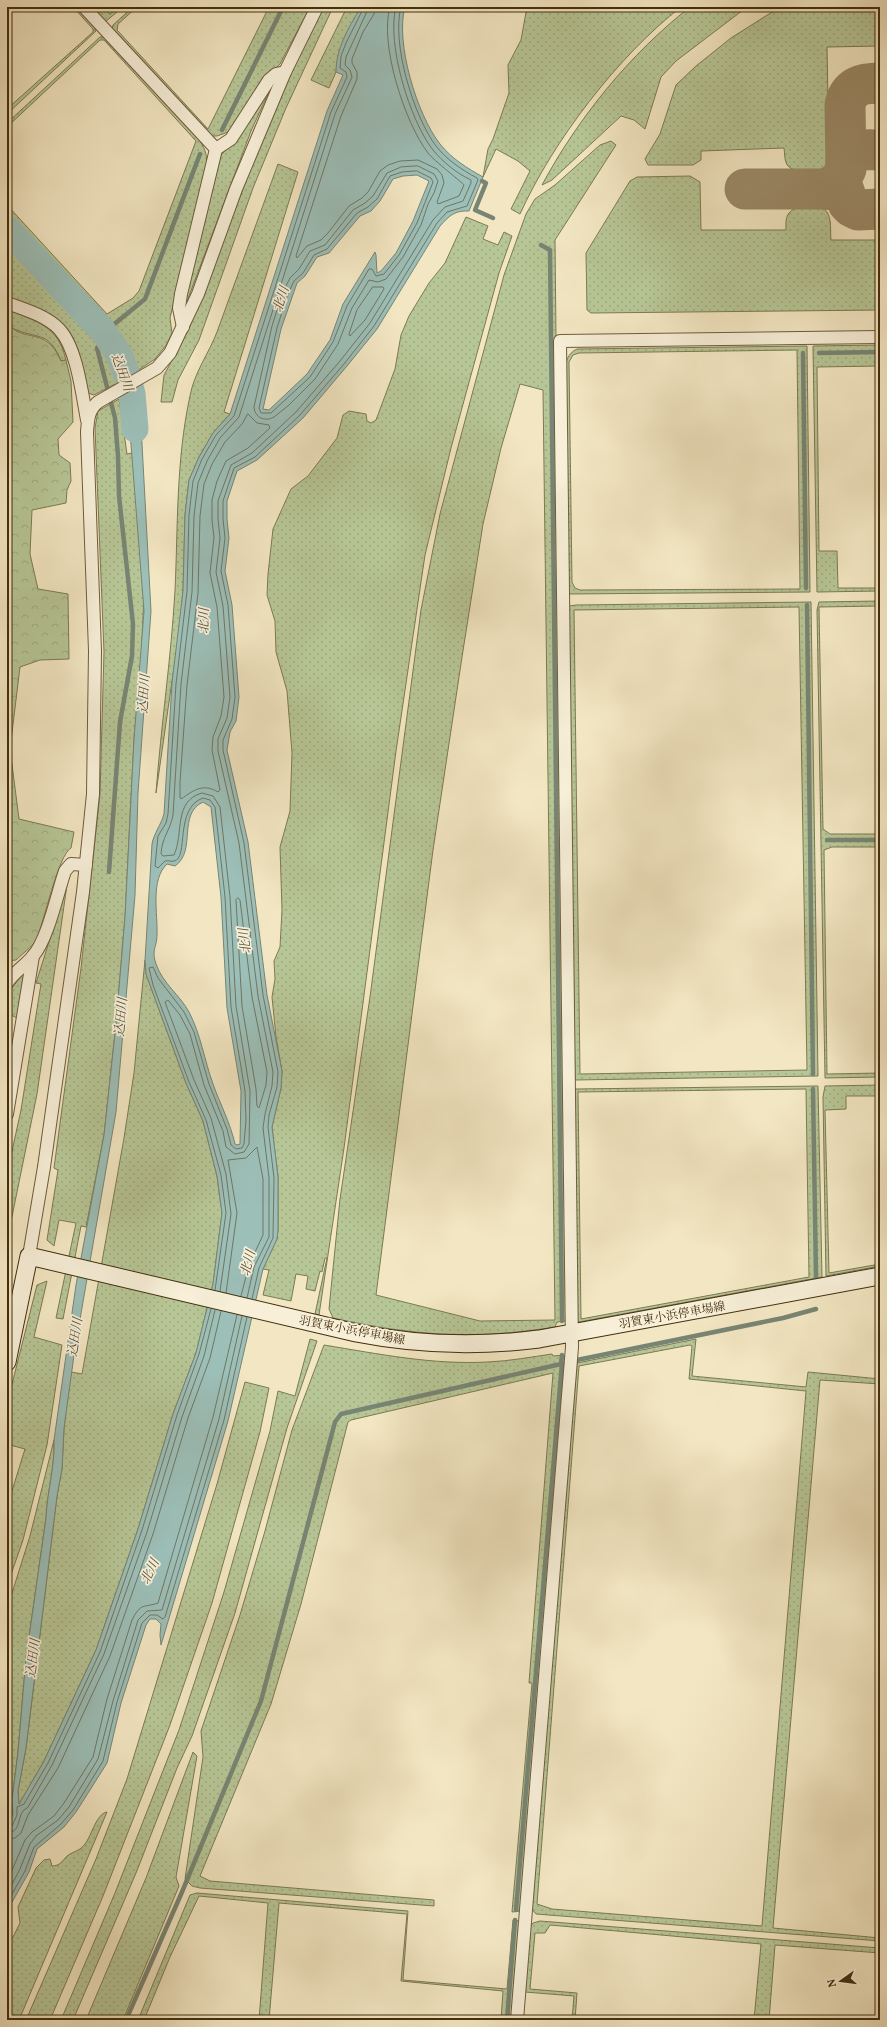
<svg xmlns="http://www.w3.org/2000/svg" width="887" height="2027" viewBox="0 0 887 2027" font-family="Vollkorn,'Noto Serif JP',serif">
<defs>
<pattern id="grass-dots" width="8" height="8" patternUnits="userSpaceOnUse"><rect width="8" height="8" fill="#b7c696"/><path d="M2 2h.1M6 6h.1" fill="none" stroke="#9faa80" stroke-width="1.8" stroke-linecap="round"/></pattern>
<pattern id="forest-crowns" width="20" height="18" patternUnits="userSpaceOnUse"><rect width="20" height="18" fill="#b7c696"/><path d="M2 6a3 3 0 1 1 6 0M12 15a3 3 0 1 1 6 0" fill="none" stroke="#9faa80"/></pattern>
</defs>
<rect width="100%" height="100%" fill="#f3e7c3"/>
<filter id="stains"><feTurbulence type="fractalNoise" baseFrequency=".005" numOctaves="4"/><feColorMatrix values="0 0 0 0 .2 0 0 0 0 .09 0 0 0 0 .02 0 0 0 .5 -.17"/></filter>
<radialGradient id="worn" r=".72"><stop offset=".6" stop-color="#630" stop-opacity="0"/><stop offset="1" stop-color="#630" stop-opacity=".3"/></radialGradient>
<g fill="url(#grass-dots)" stroke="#7d7a52" fill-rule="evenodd">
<polygon points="73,7 77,7 95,27 96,31 7,114 7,109 93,32 93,29"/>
<polygon points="92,7 102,7 110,14 118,7 123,7 105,22"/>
<polygon points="133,7 137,7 118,24 117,30 208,129 269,7 310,7 280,64 268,76 231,131 217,136 211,136 112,29 113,25"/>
<polygon points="324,7 333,7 286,108 253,188 199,340 178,380 172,402 161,402 164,375 188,331 261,142 285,85"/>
<polygon points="347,7 361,7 343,42 338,55 336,72 329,88 311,80"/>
<path d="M527,7H681C618,56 553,141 520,214L511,209L530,171L518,161L496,149L483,177L488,149L493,139L509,93L508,65L521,40Z"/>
<path d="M690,7H747L676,61L661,77L645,129L634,120L621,116L552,180L542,185C578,118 630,54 690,7Z"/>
<path d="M780,7H880V46L827,47L829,160C828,163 826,166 824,168C817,174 794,173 788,166C784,161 785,154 784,148L701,151V160L693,165H648L645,159L660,134L676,85L696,66L731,38Z"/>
<path d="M100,37H105L198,138C204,147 207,153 207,164L173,305L170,318L172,333L167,344L155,359L137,371L116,333L7,216V205L107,314L133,298L139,291L196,141L104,40H100L7,127V123Z"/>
<polygon points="274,81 251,131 186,304 185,299 221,155 229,147"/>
<path d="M611,141L616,145L555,240L566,1321L557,1322L555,1327C474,1340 414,1336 333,1318L329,1309L340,1199L370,997L421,610L440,514L504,275L526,214L535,199L555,185L600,145ZM520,384L543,390L555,1320L480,1321L376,1295L433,850L462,657L483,524L501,448Z"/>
<path d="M278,164L298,172L224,412L230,414L213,433L199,457L189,480L185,515L183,591L180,625L156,793C161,726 171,659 175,591C178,526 176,460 190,396C194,373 209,353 217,332Z"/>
<path d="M690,176L700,182L701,230H786C786,224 785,217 790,212C797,204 821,203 827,212C832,220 830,231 831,240H880V310L591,313L587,310L586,253L630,181L637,177Z"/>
<polygon points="466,217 488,226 483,239 498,245 504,232 512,236 499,273 451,448 425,555 396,751 344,1148 319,1315 315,1314 327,1258 325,1258 322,1272 320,1271 315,1291 306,1289 308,1276 296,1274 291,1301 263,1295 269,1270 263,1269 277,1239 278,1230 278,1177 272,1127 281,1088 282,1071 276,1037 272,997 275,979 274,961 280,947 282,910 280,847 290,811 292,753 287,691 276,652 275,621 267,595 268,574 273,529 291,489 308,476 337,438 343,415 349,411 366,414 367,421 371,423 376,420 395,369 401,335 409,316 429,283 445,263"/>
<path d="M7,241L88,326L111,359L119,382L94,395L88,393C83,372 80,340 63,324C48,311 25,304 7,297Z"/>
<path d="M7,309C37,322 58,325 66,360L61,361C58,354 54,345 47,340C39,334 10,333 7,322C6,318 7,313 7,309Z"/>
<polygon points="880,345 880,366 817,367 819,551 837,551 838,588 880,588 880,591 817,592 813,346"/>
<path d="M807,346L810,592L568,594L565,372C566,361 567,354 577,349ZM797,350L800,589L580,590L575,588L572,582L569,362L573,355L579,353Z"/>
<polygon points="119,399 127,454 132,453 144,595 141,664 134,739 125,917 116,1024 104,1135 86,1227 81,1226 63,1319 56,1318 76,1223 59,1220 54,1246 47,1240 58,1170 54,1168 81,968 100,794 104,652 95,428 98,411"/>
<polygon points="880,601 880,606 819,607 823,829 830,834 880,834 880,847 832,847 824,850 827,1074 880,1073 880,1077 825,1078 817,610 819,602"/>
<path d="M811,602L818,1076L575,1080L568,612L569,606L576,605ZM799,607L807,1070L580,1074L574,610Z"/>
<polygon points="67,885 37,1094 7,1241 7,1174 21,1110 41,984 36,983"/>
<polygon points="145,960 146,974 186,1083 203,1121 217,1176 222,1213 213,1284 196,1353 173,1414 138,1529 96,1650 44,1761 19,1805 18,1791 26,1748 57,1496 62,1469 64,1428 71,1372 82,1374 124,1138 134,1073"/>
<polygon points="24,973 17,1018 7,1013 7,994"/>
<polygon points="880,1085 880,1096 846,1096 846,1109 825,1110 829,1273 880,1264 880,1266 826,1276 823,1097 825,1086"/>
<path d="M818,1086L822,1277L579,1322L577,1321L574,1089ZM806,1089L809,1277L581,1319L578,1092Z"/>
<polygon points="47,1281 34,1337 62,1345 47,1445 23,1540 7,1586 7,1507 25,1449 10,1445 7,1456 7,1404 37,1285"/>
<polygon points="310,1339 317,1341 287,1428 235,1613 192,1736 177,1768 136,1873 73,2020 61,2020 115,1893 179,1730 224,1592 270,1431 278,1391 295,1396"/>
<path d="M696,1339L692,1376L806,1387L808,1372L880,1379V1384L820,1380L773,1928L880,1938V1941L536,1914L531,1908L577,1363ZM690,1345L692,1346L689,1379L806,1391L762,1926L552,1909L537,1904L579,1366Z"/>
<path d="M324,1345C379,1354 433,1365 488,1362C510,1361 531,1357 552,1354L553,1356L564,1355L565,1364L521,1911L512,1912L532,1683H529L553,1373L351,1420L348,1422L301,1604L271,1704L200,1876L210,1881L434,1900V1906L200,1888L192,1886L185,1879L203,1757L201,1731L240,1615L265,1531L292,1430Z"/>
<polygon points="245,1382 269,1388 260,1432 212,1603 170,1725 103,1896 50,2020 26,2020 96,1859 127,1779 217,1484"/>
<path d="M54,1440C55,1467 47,1492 46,1518L26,1658L18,1752L12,1800L13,1814L7,1828V1609L30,1536Z"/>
<polygon points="193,1752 197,1756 176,1877 179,1886 123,2020 86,2020 146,1878"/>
<path d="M107,1812L19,2020H7V1957L11,1952L9,1945L20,1923L18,1907L36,1868L44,1860L50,1859L52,1866C60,1866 62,1861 67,1856C74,1851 80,1851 85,1844C92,1835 96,1814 107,1812Z"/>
<polygon points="197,1893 408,1911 403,1980 507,1989 513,1920 517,1920 519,1923 511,2020 501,2020 503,1991 401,1981 407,1914 279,1903 269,2020 259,2020 268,1903 199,1896 170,1957 144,2020 138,2020 190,1895"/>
<polygon points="540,1921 880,1948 880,1953 775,1945 769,2020 754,2020 761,1944 550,1925 545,1933 535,1933 530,1989 577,1993 575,2020 572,2020 574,1996 525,1992 530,1927 533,1923"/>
</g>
<path fill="url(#forest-crowns)" stroke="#7d7a52" d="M7,323C24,344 46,325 61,361L66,360L71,381L73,422L58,439L59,455L70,463L71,481L67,490L66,503L32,510L30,554L38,589L68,594L69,659L40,660L20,667L10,749L19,819L74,832L71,848C58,855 44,923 36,940C32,947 22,954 16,960L7,961Z"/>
<path fill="#9cbfb8" stroke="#788574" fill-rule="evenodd" d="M361,7H405C395,42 417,115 440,144C452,159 467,168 483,177L469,211C455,210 449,216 440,226L377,329L347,366L303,418L257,460L237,471L227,501V519L229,538L225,571L232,605L239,697L236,721L230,732L227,750L248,842L267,995L282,1071L281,1088L272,1127L278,1177V1230L277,1239L263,1269L228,1421L161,1645L160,1635L161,1624L156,1619H150L146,1625L121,1703L107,1763L76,1812L64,1827L37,1849L29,1872L7,1911V1828L13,1814L12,1800L18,1752L26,1658L46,1518C47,1492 55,1467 54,1440L76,1285L104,1135L116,1024L125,917L134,739L144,611L130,432L124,397L139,388L151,611L138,793L135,895L116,1112L75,1348L64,1428L62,1469L57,1496L26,1748L18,1791L19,1804L44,1761L96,1650L138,1529L173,1414L196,1353L213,1284L222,1213L217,1176L203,1121L186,1083L146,974L145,960L152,844C154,833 161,825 164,814L172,683L183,591L185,515L189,480L199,457L213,433L230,414L327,111L343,75L336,72C336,48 349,27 361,7ZM417,175L429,181L413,221L396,253L381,271L377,273L376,255L375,252L343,304L330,340L307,374L269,410L263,409L281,329L297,283L305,276L317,257L329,253L360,216L371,211L380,201L393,179L403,176ZM203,802L211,807L221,897L227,1008L241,1091L240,1144L237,1145L235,1144C230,1122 220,1104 213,1084C204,1059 201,1035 189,1012C180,995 163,984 156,964C151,950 157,947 157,935C158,914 150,880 167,864L175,866C197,851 177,814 203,802Z"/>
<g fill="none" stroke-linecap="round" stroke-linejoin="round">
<g stroke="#707663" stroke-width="1">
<path d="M375,7L374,14L363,32L352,59V63L357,72V79L341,116L296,256L297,258L307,246L321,240L328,233L349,206L362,198L368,192L380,171L388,165L400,161L418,160L437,169L442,175L444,183L437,202L438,204L459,196L464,185C463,183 433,160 428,153C405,123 379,44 390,7"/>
<path d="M418,166L434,174L438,181L434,193L428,204L421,225L403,257L386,279L378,282L369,280L352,308L338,344L315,379L289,405L274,417C265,422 255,418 254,407L272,326L282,294L290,278L299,269L310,251L325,245L353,210L365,203L373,196L387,173L401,167Z"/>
<polygon points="417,171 431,178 433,182 417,223 399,255 384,274 376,276 372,269 369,269 347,306 333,342 310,377 271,413 261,413 259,408 277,328 287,296 294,281 303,273 314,255 327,249 357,213 368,207 377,199 390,176 402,172"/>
<polygon points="373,287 383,287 384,289 365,320 350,336 349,334 357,310"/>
<polygon points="133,397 135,398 137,424 135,426 133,425 129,400"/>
<path d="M248,414L257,423L269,425L270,428L248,448L226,461L217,481L212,500V520L214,537L210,573L217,607L224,697L221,716L213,737L212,750L220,790L218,792C203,783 194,790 181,799L180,797V782L187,685L198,593L200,516L204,484L212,464L225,442L242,424Z"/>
<polygon points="238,898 240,900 252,997 267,1072 266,1085 259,1108 257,1106 256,1089 242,1006 236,900"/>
<path d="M215,1290L226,1213L221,1175L206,1120L189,1082L153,985L149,968L153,967L158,978L184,1012L194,1032L209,1084L227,1129L231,1145L236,1149L242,1148L244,1144L246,1120L245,1091L231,1007L225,897L215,807L210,800L203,798C174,808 189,859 174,861C171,862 168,860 165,861L158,868L155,866L158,836L166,823L168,814L176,684L187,591L189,515L193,481L202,459L216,435L234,416L331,112L347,77L346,72L340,68L341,56L346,43L364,7"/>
<path d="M220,1291L231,1214L226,1174L211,1118L194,1080L165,1002L168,1000L180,1015L190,1034L204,1085L223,1131L226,1147L235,1154L244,1152L249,1144L250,1091L236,1006L230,897L220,807L213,796L202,793C173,801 184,834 174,855L163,856L161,854C162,837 170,831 173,815L181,684L192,592L194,516L198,483L207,461L220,438L239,417L335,114L352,77L350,70L345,65L346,57L369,7"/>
<polyline points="226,1293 237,1213 228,1160 246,1158 257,1147 263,1179 263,1235 249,1265 241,1296"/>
<path d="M247,1298L254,1267L269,1237V1178L263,1128L265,1114L272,1086L273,1072L258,996L239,843L218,751V739L227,718L230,697L223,606L216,572L220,538L218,519V501L231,465L252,453L296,412L340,361L370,323L433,220L445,207L463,201L471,183V180C456,173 443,162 433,150C410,121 386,43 396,7"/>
<path d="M252,1299L259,1268L273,1238L274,1178L268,1127L269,1115L277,1087L278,1072L263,995L244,843L223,750V740L232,719L235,697L228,605L221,571L225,538L223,519V501L234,468L255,457L300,415L344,364L374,326L437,223L447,212L467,206L478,180L477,178C462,170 447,160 436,146C414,117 391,43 401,7"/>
<polyline points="7,1828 12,1826 17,1815 17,1807 24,1804 48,1763 100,1652 142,1530 177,1415 199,1354 211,1309"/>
<path d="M7,1833C21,1832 17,1819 23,1811C24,1809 27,1809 28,1807L52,1765L104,1654L147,1532L182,1417L204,1356L215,1310"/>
<polyline points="7,1839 15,1838 21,1833 28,1815 58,1768 110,1656 153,1534 188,1418 210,1358 221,1311"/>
<path d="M7,1882L25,1840L32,1832L54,1816L64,1803L93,1757L107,1699L132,1620C141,1602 144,1608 158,1603L213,1417L237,1315"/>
<polyline points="7,1894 20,1869 30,1844 36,1836 58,1820 69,1807 98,1759 113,1701 138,1620 147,1611 162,1610 219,1419 242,1316"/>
<polyline points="7,1903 25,1871 34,1847 61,1824 73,1810 103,1761 117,1702 142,1623 150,1615 157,1615 163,1619 165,1617 224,1420 247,1317"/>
</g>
<g stroke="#788574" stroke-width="4.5">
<polyline points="222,130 283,7"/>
<polyline points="482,181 486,183 475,210 493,218"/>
<polyline points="541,245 550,250 562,1321"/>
<polyline points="803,353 806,588"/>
<polyline points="819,353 880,352"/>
<polyline points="807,605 813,1074"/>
<polyline points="827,840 880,840"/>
<polyline points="109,872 120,722 132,656 133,624 119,496 118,456 115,418 97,348 112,326 145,299 200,154"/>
<polyline points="813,1089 816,1277"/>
<polyline points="577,1360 783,1318 816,1309"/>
<polyline points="516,1910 562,1363"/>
<polyline points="126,2020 182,1892 261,1701 335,1422 341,1414 561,1364 562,1355"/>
<polyline points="507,2020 515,1920"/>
</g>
<polyline stroke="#9cbfb8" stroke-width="27" points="7,229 103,331 118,353 127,375 132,394 135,429"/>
<g stroke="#9b8a68" stroke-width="41">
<path d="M846,162C851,147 866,150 880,150"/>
<path d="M745,189H825L839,182L846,169L845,105C849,86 862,83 880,83"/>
<polyline points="825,189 844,191 848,203 852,207 858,210 880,209"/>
</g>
<g stroke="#6f5c3b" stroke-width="14">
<g id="street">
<polyline points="84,7 216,149"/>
<path d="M7,303C24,309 47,316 59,329C77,348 82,394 87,420"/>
<polyline points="183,327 179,308 181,294 216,149 231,139 269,80 276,74 285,72"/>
<path d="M7,983C14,972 25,966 33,956C48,939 57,894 65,871L71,864L86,865"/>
<polyline points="7,1114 33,956"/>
<path d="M29,1256L44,1167L83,892L93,794L95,651L87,432C88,420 88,410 98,402L157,368L170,353L198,294L236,189L285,72L317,7"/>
<polyline points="517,2020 572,1347 560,341 880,337"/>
</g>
</g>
<g stroke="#432e0e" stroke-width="19">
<path id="secondary" d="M7,1362L29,1256L356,1333C417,1345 477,1347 539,1339L880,1276"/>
</g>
<use href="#street" stroke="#f7efd8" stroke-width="12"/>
<use href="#secondary" stroke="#f7efd8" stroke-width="17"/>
</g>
<g text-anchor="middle" stroke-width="3.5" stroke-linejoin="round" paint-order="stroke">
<g font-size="12" fill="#432e0e" stroke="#f7efd8">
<text transform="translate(672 1315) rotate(-10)" y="4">羽賀東小浜停車場線</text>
<text transform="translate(352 1330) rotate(11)" y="4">羽賀東小浜停車場線</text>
</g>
<g font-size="13" font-style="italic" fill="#595238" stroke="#f7efd8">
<text transform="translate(280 299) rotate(-72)" y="5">北川</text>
<text transform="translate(123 372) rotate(70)" y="5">込田川</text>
<text transform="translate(203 621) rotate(-89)" y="5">北川</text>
<text transform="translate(143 694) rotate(-86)" y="5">込田川</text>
<text transform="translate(244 941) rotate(-97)" y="5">北川</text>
<text transform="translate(120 1017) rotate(-85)" y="5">込田川</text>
<text transform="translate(247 1263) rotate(-75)" y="5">北川</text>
<text transform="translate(74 1337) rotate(-81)" y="5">込田川</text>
<text transform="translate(149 1571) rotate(-64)" y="5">北川</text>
<text transform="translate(32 1658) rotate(-83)" y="5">込田川</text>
</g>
</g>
<rect width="887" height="2027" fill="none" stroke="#f3e7c3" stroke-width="24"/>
<rect x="8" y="8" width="871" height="2011" fill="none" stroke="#432e0e" stroke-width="2"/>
<rect x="12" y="12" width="863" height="2003" fill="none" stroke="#432e0e"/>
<g transform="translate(841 1981) rotate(256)" stroke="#f7efd8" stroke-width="3" paint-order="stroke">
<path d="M0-3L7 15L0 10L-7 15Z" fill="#432e0e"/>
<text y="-6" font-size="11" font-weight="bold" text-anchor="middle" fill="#432e0e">N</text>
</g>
<rect width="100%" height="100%" filter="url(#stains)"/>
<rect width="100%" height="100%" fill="url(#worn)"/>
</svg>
